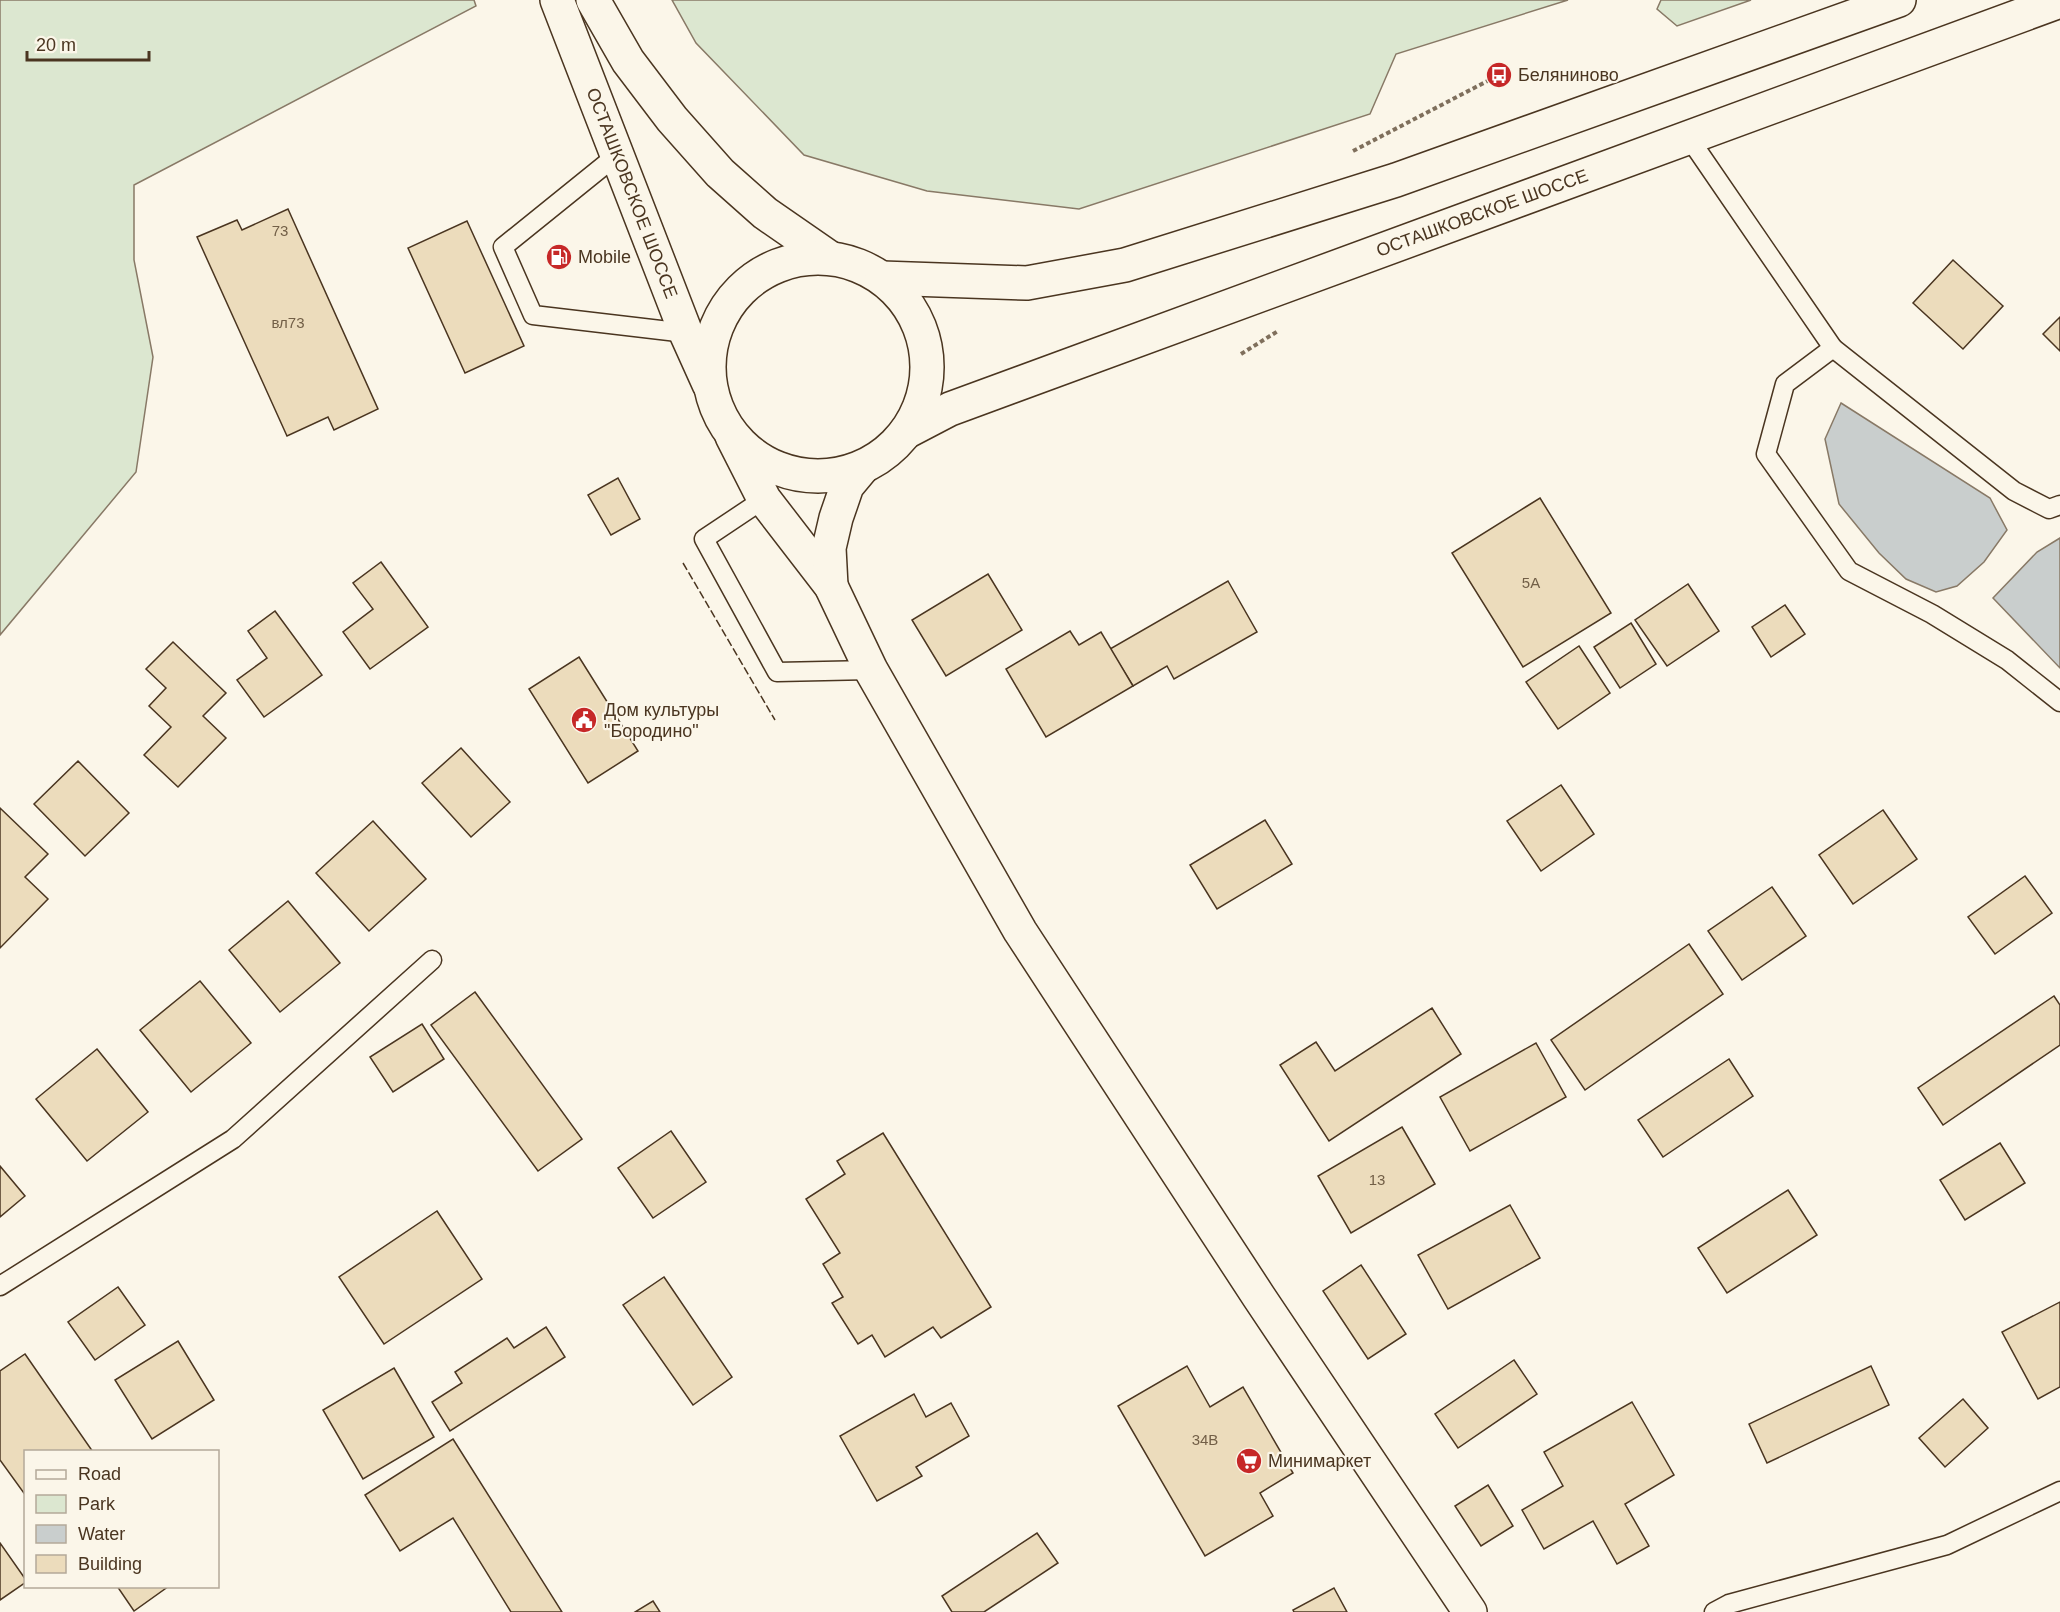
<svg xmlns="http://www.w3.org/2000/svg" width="2060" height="1612" viewBox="0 0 2060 1612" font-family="Helvetica,sans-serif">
<rect width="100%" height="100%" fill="#fbf6e9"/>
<g fill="#dce7d0" stroke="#887966" stroke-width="1.5">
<polygon points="0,0 474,0 476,6 134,185 134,260 153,357 136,472 0,635"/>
<polygon points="672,0 1568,0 1396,54 1370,114 1079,209 927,191 804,155 696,43"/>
<polygon points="1661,0 1751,0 1677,26 1657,9"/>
</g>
<g fill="#c9cecd" stroke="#887966" stroke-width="1.5">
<polygon points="1841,403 1990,498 2007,530 1984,562 1957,586 1936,592 1906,579 1879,553 1839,504 1825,439"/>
<polygon points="2060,538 2060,668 1993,598 2037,552"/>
</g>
<g fill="#ecdcbc" stroke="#4a3520" stroke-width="1.5">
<polygon points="288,209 378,409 334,430 328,417 287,436 197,237 237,220 242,230"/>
<polygon points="467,221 524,346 465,373 408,248"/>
<polygon points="1953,260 2003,306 1963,349 1913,303"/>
<polygon points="2060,317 2060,351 2043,334"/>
<polygon points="618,478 640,519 611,535 588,495"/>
<polygon points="1540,498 1611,613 1523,667 1452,553"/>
<polygon points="381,562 428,627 370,669 343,632 373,609 353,583"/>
<polygon points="988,574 1022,630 946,676 912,620"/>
<polygon points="1228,581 1257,632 1174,679 1167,666 1133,686 1110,649"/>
<polygon points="1688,584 1719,631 1667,666 1635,620"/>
<polygon points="1785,605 1805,634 1771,657 1752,627"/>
<polygon points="275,611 322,675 264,717 237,680 267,658 248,631"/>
<polygon points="1631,623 1656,664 1620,688 1594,647"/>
<polygon points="1070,631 1079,645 1101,632 1133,686 1046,737 1006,669"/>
<polygon points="173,642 226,693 203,716 226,738 178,787 144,755 171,727 149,706 166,688 146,669"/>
<polygon points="1579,646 1610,693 1558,729 1526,682"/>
<polygon points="579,657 638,751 588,783 529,689"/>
<polygon points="461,748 510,802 471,837 422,783"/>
<polygon points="78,761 129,813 85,856 34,804"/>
<polygon points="1561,785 1594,834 1541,871 1507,821"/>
<polygon points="0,808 48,854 25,877 48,899 0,948"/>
<polygon points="1883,810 1917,859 1853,904 1819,855"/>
<polygon points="1265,820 1292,864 1217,909 1190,865"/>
<polygon points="373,821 426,879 369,931 316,873"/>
<polygon points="2025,876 2052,913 1995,954 1968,917"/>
<polygon points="1772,887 1806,936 1742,980 1708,931"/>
<polygon points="288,901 340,963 280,1012 229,950"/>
<polygon points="1689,944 1723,994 1585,1090 1551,1040"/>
<polygon points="200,981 251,1043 191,1092 140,1030"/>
<polygon points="475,992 582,1139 538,1171 431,1025"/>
<polygon points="2054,996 2060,1005 2060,1045 1943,1125 1918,1088"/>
<polygon points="1432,1008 1461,1054 1329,1141 1280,1065 1316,1042 1335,1071"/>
<polygon points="422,1024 444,1059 393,1092 370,1057"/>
<polygon points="1536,1043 1566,1097 1470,1151 1440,1097"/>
<polygon points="97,1049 148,1112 87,1161 36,1099"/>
<polygon points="1729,1059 1753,1096 1663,1157 1638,1120"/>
<polygon points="1402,1127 1435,1184 1351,1233 1318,1176"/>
<polygon points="671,1131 706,1182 653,1218 618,1168"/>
<polygon points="883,1133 991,1307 941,1338 933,1327 885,1357 872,1335 858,1344 832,1303 843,1297 823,1264 840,1253 806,1199 845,1174 837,1161"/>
<polygon points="2000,1143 2025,1183 1965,1220 1940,1180"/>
<polygon points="0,1166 25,1196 0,1217"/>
<polygon points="1788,1190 1817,1235 1727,1293 1698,1248"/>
<polygon points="1510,1205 1540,1258 1448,1309 1418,1255"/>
<polygon points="437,1211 482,1279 384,1344 339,1277"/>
<polygon points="1361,1265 1406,1334 1368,1359 1323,1291"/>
<polygon points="664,1277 732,1377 693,1405 623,1305"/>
<polygon points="118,1287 145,1325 95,1360 68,1322"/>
<polygon points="2060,1302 2060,1387 2038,1399 2002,1332"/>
<polygon points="546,1327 565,1357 450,1431 432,1402 462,1383 455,1372 507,1338 514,1348"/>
<polygon points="178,1341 214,1400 152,1439 115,1380"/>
<polygon points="25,1354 93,1452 26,1452 26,1496 0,1460 0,1371"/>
<polygon points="1514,1360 1537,1394 1458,1448 1435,1414"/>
<polygon points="1187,1366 1210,1407 1243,1387 1293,1473 1260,1493 1273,1516 1205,1556 1118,1406"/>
<polygon points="1871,1366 1889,1405 1767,1463 1749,1424"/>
<polygon points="394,1368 434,1437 363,1479 323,1410"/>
<polygon points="914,1394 926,1417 951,1403 969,1436 916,1467 922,1476 877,1501 840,1436"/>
<polygon points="1963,1399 1988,1428 1945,1467 1919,1438"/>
<polygon points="1632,1402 1674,1475 1625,1504 1649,1546 1617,1564 1593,1521 1544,1549 1522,1510 1563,1486 1544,1452"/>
<polygon points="453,1439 562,1612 511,1612 453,1518 400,1551 365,1495"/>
<polygon points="1488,1485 1513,1526 1481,1546 1455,1506"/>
<polygon points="1037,1533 1058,1563 984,1612 952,1612 942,1596"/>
<polygon points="0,1543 26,1580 26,1582 0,1600"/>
<polygon points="117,1586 169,1586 134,1611"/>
<polygon points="1334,1588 1347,1612 1294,1612 1293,1610"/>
<polygon points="653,1601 660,1612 635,1612"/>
</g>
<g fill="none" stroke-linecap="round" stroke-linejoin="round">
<g stroke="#4a3520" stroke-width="21">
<g id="service">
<polyline points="1689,138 1833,348 1785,384 1766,454 1849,571 1932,614 2007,660 2060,702"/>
<polyline points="617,155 503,247 533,315 686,333"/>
<polyline points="1833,348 2014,491 2049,509 2060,505"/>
<polyline points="764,499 704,539 777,672 871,670"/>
<polyline points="0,1286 233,1139 432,960"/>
<polyline points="1714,1612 1729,1604 1947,1545 2060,1491"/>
</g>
</g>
<g stroke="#4a3520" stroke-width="36">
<g id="minor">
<polyline points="557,0 686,333 709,384"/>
<polyline points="593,0 628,61 672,119 720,173 765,213 830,258"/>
</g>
</g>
<g stroke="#4a3520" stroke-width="36">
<g id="tertiary">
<circle cx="818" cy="367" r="109"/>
<polyline points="882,278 1027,283 1125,265 1396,180 1899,0"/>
<polyline points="906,432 950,409 2060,1"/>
<polyline points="732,436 764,499 831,586 871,670 1020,931 1259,1297 1470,1612"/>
<polyline points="831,586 829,548 836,518 847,486 862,468"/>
</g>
</g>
<g stroke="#7f6f5c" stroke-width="4" stroke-dasharray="4.5 3" stroke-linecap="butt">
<polyline points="1353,151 1499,75"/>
<polyline points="1241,354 1278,331"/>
</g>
<use href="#service" stroke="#fbf6e9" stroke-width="18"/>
<use href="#minor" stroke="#fbf6e9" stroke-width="33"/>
<use href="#tertiary" stroke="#fbf6e9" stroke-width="33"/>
<polyline stroke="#4a3520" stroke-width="1.5" stroke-dasharray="8 3" stroke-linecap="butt" points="683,563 775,720"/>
</g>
<defs>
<g id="bus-disc" transform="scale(1.35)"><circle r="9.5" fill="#c62828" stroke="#fbf6e9"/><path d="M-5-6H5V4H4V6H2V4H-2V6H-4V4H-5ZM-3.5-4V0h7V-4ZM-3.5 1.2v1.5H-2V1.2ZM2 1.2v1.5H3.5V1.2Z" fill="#fff"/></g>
<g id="fuel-disc" transform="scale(1.35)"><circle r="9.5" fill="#c62828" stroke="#fbf6e9"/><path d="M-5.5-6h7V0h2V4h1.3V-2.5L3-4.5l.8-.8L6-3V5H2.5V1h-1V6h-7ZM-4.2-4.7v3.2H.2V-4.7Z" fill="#fff"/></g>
<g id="civic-disc" transform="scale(1.35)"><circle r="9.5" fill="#c62828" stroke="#fbf6e9"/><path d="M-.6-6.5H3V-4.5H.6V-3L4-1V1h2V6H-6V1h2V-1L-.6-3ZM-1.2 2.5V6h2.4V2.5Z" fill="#fff"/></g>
<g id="supermarket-disc" transform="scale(1.35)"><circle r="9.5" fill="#c62828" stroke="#fbf6e9"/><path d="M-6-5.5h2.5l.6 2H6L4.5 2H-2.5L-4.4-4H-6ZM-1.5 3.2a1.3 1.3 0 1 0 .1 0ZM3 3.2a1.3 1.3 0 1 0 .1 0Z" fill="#fff"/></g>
</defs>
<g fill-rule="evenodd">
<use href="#bus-disc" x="1499" y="75"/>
<use href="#fuel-disc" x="559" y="257"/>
<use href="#civic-disc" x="584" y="720"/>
<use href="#supermarket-disc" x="1249" y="1461"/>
</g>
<g text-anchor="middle" stroke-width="4.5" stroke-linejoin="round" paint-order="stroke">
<g font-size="15" fill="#725f47">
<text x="280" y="236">73</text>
<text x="288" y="328">вл73</text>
<text x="1531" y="588">5А</text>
<text x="1377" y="1185">13</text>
<text x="1205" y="1445">34В</text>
</g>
<g font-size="18" fill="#4a3520" stroke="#fbf6e9" text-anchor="start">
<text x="1518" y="81">Беляниново</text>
<text x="578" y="263">Mobile</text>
<text x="604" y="716">Дом культуры<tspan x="604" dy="21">"Бородино"</tspan></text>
<text x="1268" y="1467">Минимаркет</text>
</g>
<g font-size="18" fill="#4a3520" stroke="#fbf6e9">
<text transform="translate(632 193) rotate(69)" y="6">ОСТАШКОВСКОЕ ШОССЕ</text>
<text transform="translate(1482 213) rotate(-20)" y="6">ОСТАШКОВСКОЕ ШОССЕ</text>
</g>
</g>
<rect x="24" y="1450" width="195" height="138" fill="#fbf6e9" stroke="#b4a999" stroke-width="1.5"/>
<rect x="36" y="1470" width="30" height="9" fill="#fbf6e9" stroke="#b4a999" stroke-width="1.5"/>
<text x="78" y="1480" font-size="18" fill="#4a3520">Road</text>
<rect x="36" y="1495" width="30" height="18" fill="#dce7d0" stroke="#b4a999" stroke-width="1.5"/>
<text x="78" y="1510" font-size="18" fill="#4a3520">Park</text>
<rect x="36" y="1525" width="30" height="18" fill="#c9cecd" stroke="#b4a999" stroke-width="1.5"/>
<text x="78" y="1540" font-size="18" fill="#4a3520">Water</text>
<rect x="36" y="1555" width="30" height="18" fill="#ecdcbc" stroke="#b4a999" stroke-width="1.5"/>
<text x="78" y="1570" font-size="18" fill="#4a3520">Building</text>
<path d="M27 51v9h122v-9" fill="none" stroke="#4a3520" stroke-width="3"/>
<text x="36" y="51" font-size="18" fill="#4a3520" stroke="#fbf6e9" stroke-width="4.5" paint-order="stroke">20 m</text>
</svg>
